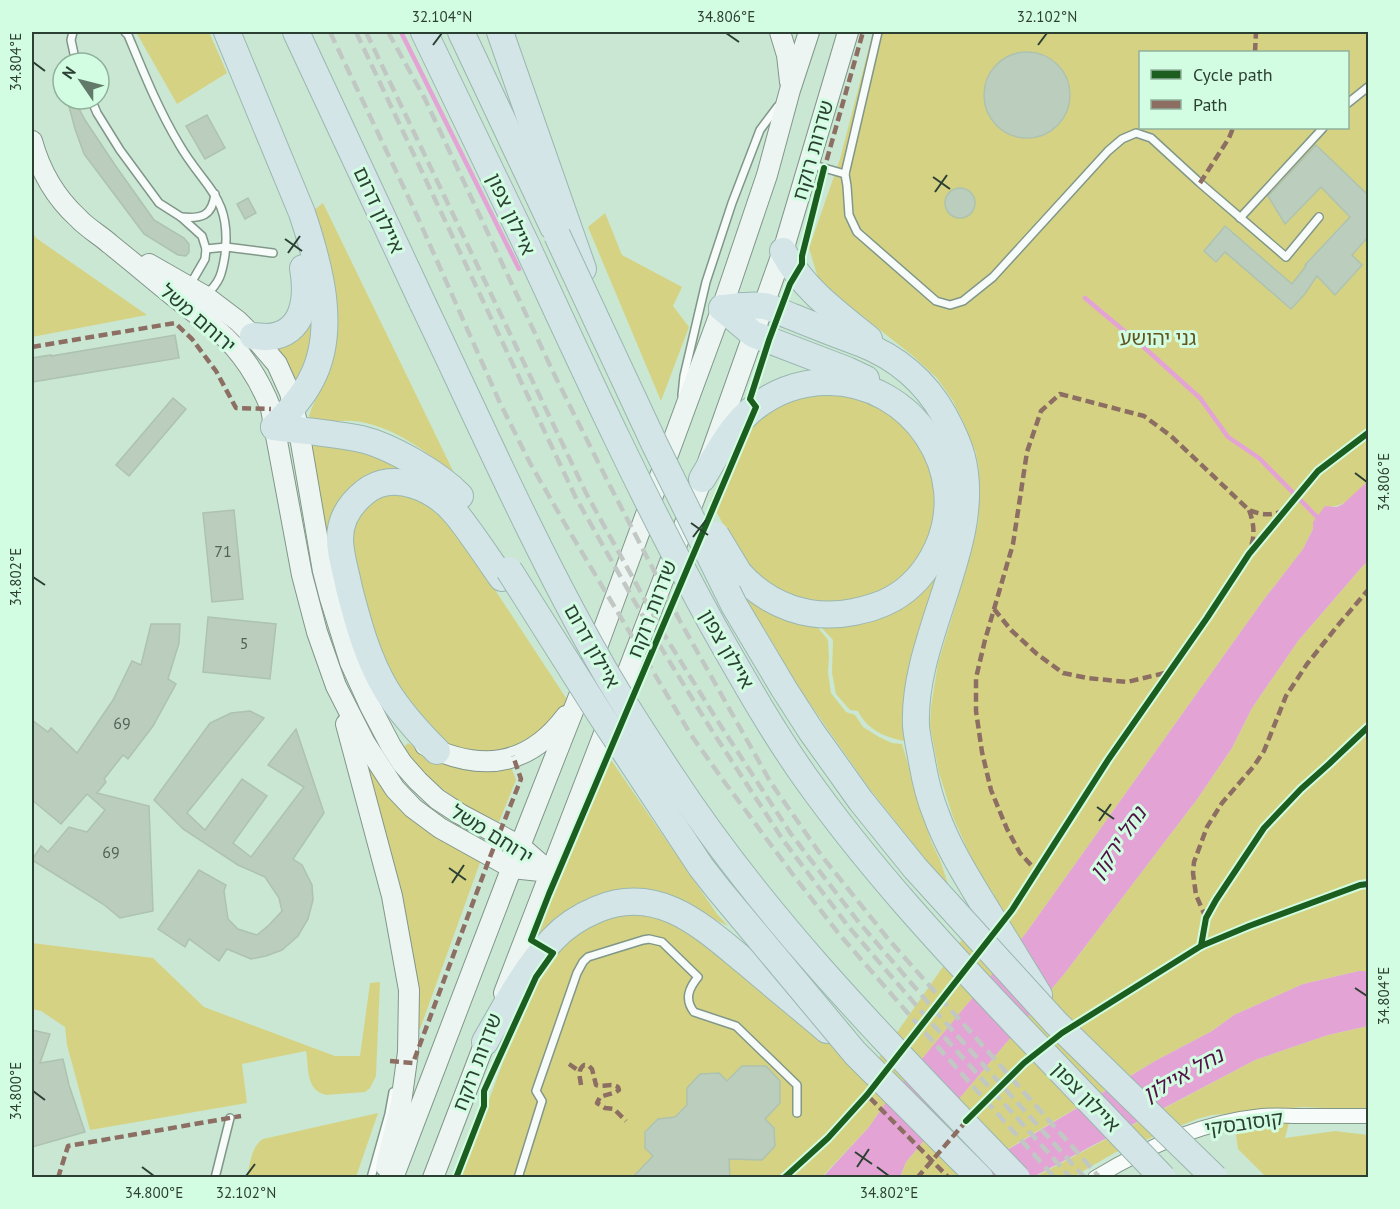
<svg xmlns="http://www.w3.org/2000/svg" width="1400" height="1209" viewBox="0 0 1400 1209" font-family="'PT Sans','Noto Sans Hebrew',sans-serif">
<rect width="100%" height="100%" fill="#cae7d4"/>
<g fill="#d5d383" fill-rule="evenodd">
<polygon points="136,32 209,32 227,73 177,104"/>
<path d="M873,32H1368V481C1359,490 1345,508 1331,506L1313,529L1303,549L1262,602L1026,933L887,1101L869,1127L822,1177L460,1178L503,1062L540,978L557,951L575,935L596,921L618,915L637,913L675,922L816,1030L865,1078L994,894L978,873L953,817L939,773L930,726L931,707L938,663L967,568L978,523L979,508V471L976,453L962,419L953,401L937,378L913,356L851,307L818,278L809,248L840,159ZM1140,52H1348V128H1140Z"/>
<path d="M323,203L455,475C427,452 391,424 353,421C341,420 328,422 316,424L309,416C314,398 327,383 331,365C339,335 338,299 331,269C327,249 319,230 313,211Z"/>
<polygon points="605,213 622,255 682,287 673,306 689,327 661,401 588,227"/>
<polygon points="32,230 36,238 147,315 32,337"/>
<polygon points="313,322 312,347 298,387 290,368 278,348 303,333"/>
<polygon points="844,394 884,408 917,438 935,480 934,524 918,562 893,587 864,599 821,605 782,594 747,566 710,501 735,446 762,415 801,396"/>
<polygon points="311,442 353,447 416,471 381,472 328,566 315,483"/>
<polygon points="404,492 433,506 459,535 568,701 550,722 532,736 515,745 498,750 479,752 447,745 392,683 351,563 353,518 358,510 381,495"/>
<polygon points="1368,561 1368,971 1359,971 1303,984 1234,1015 1212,1031 1155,1061 961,1177 900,1178 906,1162 1065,973 1198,798 1232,748 1252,708 1298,641 1361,568"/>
<path d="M936,569L941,575L906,741C886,738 867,730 858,711L850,710L836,694L832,673L833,640L819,625Z"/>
<polygon points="735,583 816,625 828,640 829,657 828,672 831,693 846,712 855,715 863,727 879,737 892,743 902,744 931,841 940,860 950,890 869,788 829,731 788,672"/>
<polygon points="408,743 431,756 509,762 516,780 499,822 468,807 450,795 429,778 401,750"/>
<polygon points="363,752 481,860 420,1029 414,1028"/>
<polygon points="609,757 717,914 728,926 678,901 629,892 525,966"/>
<path d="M32,943L153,958L204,1007L335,1056H360L370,983L380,982L376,1076L370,1088L365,1092L326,1095C305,1090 309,1067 306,1051L242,1064L247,1103L90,1130L67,1045L65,1027L41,1011L32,1009Z"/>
<polygon points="1368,1026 1368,1110 1303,1107 1212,1115 1197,1119 1116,1152 1073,1177 1033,1178 1255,1060 1328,1035"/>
<path d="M378,1113L356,1177H247C250,1165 251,1146 263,1139Z"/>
<polygon points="1289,1123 1285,1138 1335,1131 1368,1135 1368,1177 1266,1177 1238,1149 1235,1128"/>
</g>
<g fill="#e4a3d5">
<polygon points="1368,481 1368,561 1361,568 1298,641 1252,708 1232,748 1198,798 1065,973 906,1162 900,1177 822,1178 869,1127 887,1101 1026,933 1262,602 1303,549 1313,529 1313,522 1325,506 1337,507 1343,504"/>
<polygon points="1359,971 1368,971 1368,1026 1328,1035 1255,1060 1033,1177 961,1178 1155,1061 1212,1031 1234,1015 1303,984"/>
</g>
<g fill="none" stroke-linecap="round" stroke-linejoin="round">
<g stroke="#e4a3d5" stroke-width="4.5">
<polyline points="401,32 519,269"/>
<polyline points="1085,298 1148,351 1200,398 1228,437 1259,458 1320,520"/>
</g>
</g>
<g fill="#bbcebd" stroke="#aec2b0" stroke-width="1.5">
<circle cx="1027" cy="95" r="43"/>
<polygon points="67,99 74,99 85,120 115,165 154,220 184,238 189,244 189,252 186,256 178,255 144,234 84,154 75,129"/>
<polygon points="207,115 225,148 205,159 186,126"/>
<polygon points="1316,145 1368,195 1368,237 1352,255 1362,265 1335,295 1317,276 1304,295 1291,309 1225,252 1216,262 1204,251 1225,226 1292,284 1306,266 1305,265 1350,217 1321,187 1285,224 1268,196"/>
<circle cx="960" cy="203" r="15"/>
<polygon points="248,198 256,213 245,219 237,204"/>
<polygon points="175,335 179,358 32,382 32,358 51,355 51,356"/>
<polygon points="173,398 186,409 129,476 116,465"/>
<polygon points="234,510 243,599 212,602 203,513"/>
<polygon points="208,617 276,624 270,679 203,672"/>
<polygon points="151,624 180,624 179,643 168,679 176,684 153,726 128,759 123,755 104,779 106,782 97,793 149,806 153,911 120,918 103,904 32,860 41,846 48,852 69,827 87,832 105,810 87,794 61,824 32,800 32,720 48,732 51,728 77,753 113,700 132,661 141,665"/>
<polygon points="250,711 264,718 187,813 205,830 242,779 267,796 233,843 251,857 304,787 268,765 296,729 324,813 293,859 302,865 312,885 313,900 308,919 298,936 282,950 266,956 251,959 227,949 219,961 189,939 185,947 158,929 199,870 226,885 224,891 228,919 238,929 257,935 269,925 282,911 279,898 265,877 238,865 183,829 154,800 210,723 231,713"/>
<polygon points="32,1030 50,1034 40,1063 63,1059 69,1085 85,1132 32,1147"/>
<polygon points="742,1066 766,1066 780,1081 780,1103 765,1119 774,1128 775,1146 762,1160 729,1159 730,1178 632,1178 653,1156 645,1148 645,1132 658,1119 675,1117 687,1105 687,1088 700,1074 719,1073 727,1081"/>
</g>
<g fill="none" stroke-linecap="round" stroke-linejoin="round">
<g stroke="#819789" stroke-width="10">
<g id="lane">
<polyline points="73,32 71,40 76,63"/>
<path d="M125,32L128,35C143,71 158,109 179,144C204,188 232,196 225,255C222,274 220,282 206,295"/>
<polyline points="878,32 845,174 847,186 849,215 857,232 936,301 950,305 963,301 993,277 1108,151 1122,139 1136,133 1151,138 1200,183 1286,257 1319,217"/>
<polyline points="91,99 97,113 120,150 159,203 181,217 202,236 206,249 205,259 190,285"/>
<polyline points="1348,103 1368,87"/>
<polyline points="810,164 845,174"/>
<path d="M181,217C202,219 212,216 215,194"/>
<polyline points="1240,218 1323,128"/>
<polyline points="206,249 226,247 273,253"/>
<polyline points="682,395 684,376 706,282 732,203 760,130 778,106"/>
<polyline points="215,1178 230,1118"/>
<polyline points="371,1178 389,1114 393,1092"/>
<path d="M518,1178L542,1101L536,1091L577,973L583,962L588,957L643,940L649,939L662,942L698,977C689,988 684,999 694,1012L736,1026L797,1085V1113"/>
</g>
</g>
<g stroke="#819789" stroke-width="16">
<path id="street" d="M1095,1178C1146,1147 1202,1122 1262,1116C1275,1115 1287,1116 1299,1116C1322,1116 1345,1116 1368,1116"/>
</g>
<g stroke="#819789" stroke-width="22">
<g id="secondary">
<polyline points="780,32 787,55 790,82"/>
<path d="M32,141C40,170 55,197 78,218C87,228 100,235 110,244C134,263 157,283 181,302C193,312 206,320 217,330C241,350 260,380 271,409L302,575L317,632L336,686L365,743L395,789L413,808L440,828L512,868L550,872"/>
<polyline points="149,264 205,296 238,321 253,336 277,364 290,393 299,431 323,571 330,598 350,662 370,706 391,746 402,763 418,781 437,799 460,814 520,846 550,872"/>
<polyline points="346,724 392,896 409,990 408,1052 401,1103 386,1167"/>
<path d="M425,745C480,772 528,767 566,716"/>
<polyline points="504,993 702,479 783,251 848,32"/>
<polyline points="393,1178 520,846 579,696 722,308 767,175 790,90 809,32"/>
<polyline points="433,1178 490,1029"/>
</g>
</g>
<g stroke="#9ab7b0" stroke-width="28">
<g id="highway">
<path d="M227,32L302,213C319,264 338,330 311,380C302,398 288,412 274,427"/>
<polyline points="296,32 423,304"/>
<polyline points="424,32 527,246"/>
<polyline points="461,32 553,227"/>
<polyline points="500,32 583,269"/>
<path d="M783,251C802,288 837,313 869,339"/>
<path d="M722,308C735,307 750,304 763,306C773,307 784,314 793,317C815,326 838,335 860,343C896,357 925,381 944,415C951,428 958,442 962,457C984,543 912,636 916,726C917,738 920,750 922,762C925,779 929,797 936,814C947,845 965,874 982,902C1001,933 1020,964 1039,995"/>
<polyline points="722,308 753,334 847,370 866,379"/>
<path d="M253,336C257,336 262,337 267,337C305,335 308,297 303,268"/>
<path d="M274,427C303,431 333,433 361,439C391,446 439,474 460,496"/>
<path d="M702,479C716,456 729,430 749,412C771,393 799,382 828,382C912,382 973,471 937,549C927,570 912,588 892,599C880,606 867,609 854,612C810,621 768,606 739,573"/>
<path d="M437,751C418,732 401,713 387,691C368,660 358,623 349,588C346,572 340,555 340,539C340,519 350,504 365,492C394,469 436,489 457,515C473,535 487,557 502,578"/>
<path d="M485,1042C505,1007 525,968 553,939C565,926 581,916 598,909C659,884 703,927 747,963C774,986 801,1008 827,1030"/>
</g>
</g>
<use href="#lane" stroke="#f7fbf9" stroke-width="7"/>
<use href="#street" stroke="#f7fbf9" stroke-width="14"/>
<use href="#secondary" stroke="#edf5f3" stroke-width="20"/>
<use href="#highway" stroke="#d3e5e6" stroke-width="26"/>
<g stroke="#c1c8c3" stroke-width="4.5" stroke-dasharray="12 6" stroke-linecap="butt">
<polyline points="330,32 414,209 500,403 530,463 565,524 691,735 723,780 794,876 839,934 920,1027 1055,1178"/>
<polyline points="356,32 576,498 657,641 709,726 783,840 848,926 928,1019 1071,1178"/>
<polyline points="366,32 586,493 665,636 717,720 791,834 857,920 936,1012 1085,1178"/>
<polyline points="388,32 424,97 555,376 607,480 680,621 771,783 821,855 889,940 1100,1178"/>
</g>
<g stroke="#9ab7b0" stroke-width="28" stroke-linecap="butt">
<g id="highway-bridge">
<polyline points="557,235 655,445 734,605 784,689 811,731 861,801 915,868 1056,1023 1215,1178"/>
<path d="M527,246C586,374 645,502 713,626C742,677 771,729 805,777C868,866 942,946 1017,1025C1066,1076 1114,1127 1163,1178"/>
<path d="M423,304C480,423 533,544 598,659C620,699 646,738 672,777C769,925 895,1051 1017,1178"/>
<polyline points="716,535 739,573"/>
<polyline points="509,570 600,714 701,867 719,890 855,1053 980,1178"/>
</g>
</g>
<use href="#highway-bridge" stroke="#d3e5e6" stroke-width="26"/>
<g stroke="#8d6e63" stroke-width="4.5" stroke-dasharray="9 4.5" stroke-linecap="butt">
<polyline points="1255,52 1256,32"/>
<polyline points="823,173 863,32"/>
<polyline points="1200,183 1229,138 1233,128"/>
<polyline points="32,347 175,323 192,339 216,371 236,408 271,409"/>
<path d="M1249,510C1254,523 1255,534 1251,547"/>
<polyline points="994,609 1011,630 1037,654 1063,673 1087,678 1127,682 1169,672"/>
<path d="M1040,875L1020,853L1007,829L991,790L982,752L976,711V678L985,640L1013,544L1027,452L1041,411L1060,394L1144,416L1171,436L1249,510C1261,515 1271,516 1283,511"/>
<polyline points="1206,918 1196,895 1193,873 1194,862 1207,827 1222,803 1254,766 1264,751 1286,696 1307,664 1339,624 1368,590"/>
<polyline points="390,1061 413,1063 490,857 521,779 513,756"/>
<polyline points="569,1064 579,1071"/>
<path d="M581,1085C580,1077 577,1070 584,1065L589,1066L592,1069L596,1085C603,1088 611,1082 618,1087L619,1090L616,1092L600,1097L597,1103L605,1108L614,1109L626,1121"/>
<polyline points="870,1098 949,1178"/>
<polyline points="58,1178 68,1146 241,1116"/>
<polyline points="917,1178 968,1119"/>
</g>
<g stroke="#d3fde2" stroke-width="10">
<g id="cycleway">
<polyline points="1201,946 1206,918 1216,900 1264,828 1301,789 1329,764 1368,727"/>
<polyline points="966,1121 1024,1063 1062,1033 1201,946 1249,926 1360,885 1368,884"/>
<polyline points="456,1178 484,1106 484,1091 536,977 553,953 531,940 549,894 756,407 750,399 769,340 790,284 802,264 802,256 824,168"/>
<polyline points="784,1178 828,1138 867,1095 1012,910 1108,760 1207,618 1249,554 1318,471 1368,433"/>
</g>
</g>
<use href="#cycleway" stroke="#1b5e20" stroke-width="6"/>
</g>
<path fill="none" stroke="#2b4033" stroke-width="2" d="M726,33L739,42M433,45L442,33M1038,45L1047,33M33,62L45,71M933,177L950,189M935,192L947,175M285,239L302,251M288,253L300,236M1355,473L1367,482M691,523L708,535M693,537L706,520M33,577L45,585M1097,807L1114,819M1099,821L1111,804M449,868L466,880M452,883L464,865M1355,988L1367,996M33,1091L45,1100M855,1152L872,1164M142,1167L154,1176M857,1167L869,1149M877,1167L889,1176M246,1176L255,1164"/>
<g text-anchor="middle" stroke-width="6" stroke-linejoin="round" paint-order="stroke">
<g font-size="16" fill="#506456">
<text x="223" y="557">71</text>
<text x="244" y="649">5</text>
<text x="122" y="729">69</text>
<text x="111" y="858">69</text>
</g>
<g font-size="20" fill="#2b4033" stroke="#d3fde2">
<text transform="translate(813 150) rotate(-74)" y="7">שדרות רוקח</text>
<text transform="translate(379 210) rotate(65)" y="7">איילון דרום</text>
<text transform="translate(511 214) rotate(65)" y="7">איילון צפון</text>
<text transform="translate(198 318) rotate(41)" y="7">ירוחם משל</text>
<text transform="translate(652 609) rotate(-69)" y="7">שדרות רוקח</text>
<text transform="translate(592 646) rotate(61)" y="7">איילון דרום</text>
<text transform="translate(727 649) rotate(60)" y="7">איילון צפון</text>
<text transform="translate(492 834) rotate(32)" y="7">ירוחם משל</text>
<text transform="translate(477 1062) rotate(-69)" y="7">שדרות רוקח</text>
<text transform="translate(1086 1097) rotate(46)" y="7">איילון צפון</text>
<text transform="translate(1244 1123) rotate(-8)" y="7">קוסובסקי</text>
</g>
<g font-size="20" fill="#61551d" stroke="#d3fde2">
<text x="1158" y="345">גני יהושע</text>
</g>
<g font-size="21" font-style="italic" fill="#511145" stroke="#d3fde2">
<text transform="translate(1118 843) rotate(-55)" y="7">נחל ירקון</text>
<text transform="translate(1183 1075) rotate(-29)" y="7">נחל איילון</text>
</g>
</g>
<rect width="1400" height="1209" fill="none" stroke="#d3fde2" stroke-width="66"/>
<rect x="1139" y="51" width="210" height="78" fill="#d3fde2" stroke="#90b19c" stroke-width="1.5"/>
<rect x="1151" y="70" width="30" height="9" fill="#1b5e20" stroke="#90b19c" stroke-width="1.5"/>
<text x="1193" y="81" font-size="18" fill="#2b4033">Cycle path</text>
<rect x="1151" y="100" width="30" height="9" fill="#8d6e63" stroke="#90b19c" stroke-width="1.5"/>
<text x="1193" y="111" font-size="18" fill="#2b4033">Path</text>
<g transform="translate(81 81) rotate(305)"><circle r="28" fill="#d3fde2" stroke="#90b19c" stroke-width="1.5"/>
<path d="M0-4.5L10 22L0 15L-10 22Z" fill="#637a6b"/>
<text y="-9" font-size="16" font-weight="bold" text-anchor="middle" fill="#2b4033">N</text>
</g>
<rect x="33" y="33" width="1334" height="1143" fill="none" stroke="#2b4033" stroke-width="2"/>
<g font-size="15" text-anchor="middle" fill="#2b4033">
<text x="442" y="22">32.104°N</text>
<text x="726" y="22">34.806°E</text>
<text x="1047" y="22">32.102°N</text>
<text transform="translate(16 62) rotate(-90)" y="5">34.804°E</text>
<text transform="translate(1384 482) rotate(-90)" y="5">34.806°E</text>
<text transform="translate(16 577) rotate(-90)" y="5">34.802°E</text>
<text transform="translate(1384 996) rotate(-90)" y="5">34.804°E</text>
<text transform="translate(16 1091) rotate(-90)" y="5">34.800°E</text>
<text x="154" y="1198">34.800°E</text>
<text x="246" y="1198">32.102°N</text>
<text x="889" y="1198">34.802°E</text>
</g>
</svg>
